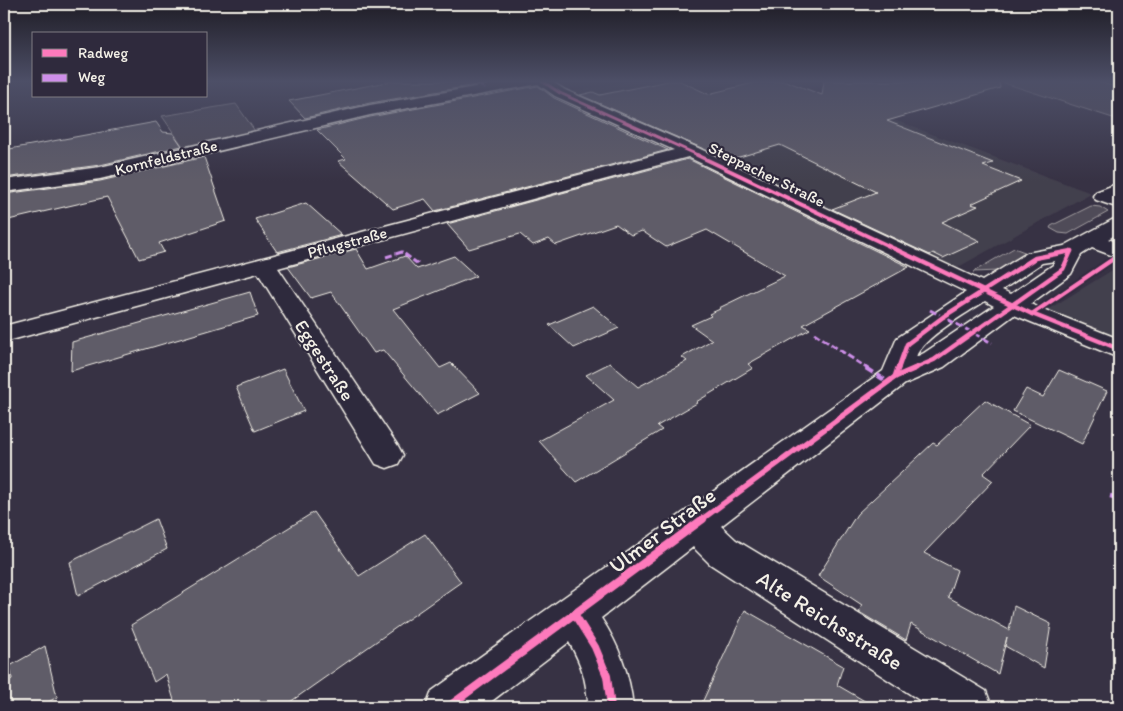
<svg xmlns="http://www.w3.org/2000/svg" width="1123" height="711" viewBox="0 0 1123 711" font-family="Itim,sans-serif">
<rect width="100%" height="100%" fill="#373244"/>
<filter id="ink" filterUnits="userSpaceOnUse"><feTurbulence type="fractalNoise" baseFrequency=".02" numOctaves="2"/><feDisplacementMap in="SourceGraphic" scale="10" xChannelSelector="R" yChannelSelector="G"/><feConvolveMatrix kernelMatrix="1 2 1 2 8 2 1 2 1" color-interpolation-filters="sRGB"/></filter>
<g filter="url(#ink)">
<g fill="#433f4e">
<polygon points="631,81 789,81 1091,193 953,270 569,92"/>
<polygon points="1119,266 1119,343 1058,319 1049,309"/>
</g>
<g fill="#504b59" stroke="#a29ea0">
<polygon points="998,81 1095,81 1119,88 1119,120"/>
<polygon points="236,104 255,131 184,148 162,116"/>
<polygon points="1091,206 1100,207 1108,212 1068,234 1059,233 1050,228 1051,226"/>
<polygon points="1014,248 1027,253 998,271 973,272"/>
</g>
<g fill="#5f5c67" stroke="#f4f1e8">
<polygon points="392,81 499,81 370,103 305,118 289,101"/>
<polygon points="668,81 680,81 708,94 762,81 786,81 822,95 824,81 999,81 1000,88 887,121 993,163 983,166 1021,181 971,204 978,206 942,222 980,241 943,258 933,253 930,255 832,209 876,192 780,145 729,160 580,95 593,92 600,95"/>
<polygon points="538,86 554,98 668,150 435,211 425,199 393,209 338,161 346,159 317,130 370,117"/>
<polygon points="156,122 163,132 173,133 182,146 100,165 4,178 4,150"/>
<polygon points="204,157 226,221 159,243 164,252 139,259 107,197 4,221 4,194 100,181"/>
<polygon points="688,159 909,267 803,325 810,329 748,364 753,368 696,402 697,403 657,426 662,430 576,482 539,441 614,400 586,375 610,363 638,387 687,361 682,357 712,340 691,325 711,316 709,314 720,309 719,308 785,276 707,230 666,247 642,231 631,235 616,224 556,245 549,239 533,245 520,234 469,249 447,224"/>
<polygon points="306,203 342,235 277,252 255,219"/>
<polygon points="356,249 368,269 405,256 417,269 454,256 476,276 393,309 440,368 451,363 480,393 437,415 383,350 374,353 331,292 311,298 288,267"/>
<polygon points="250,292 258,316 71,371 72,342"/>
<polygon points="593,306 619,328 574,348 549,325"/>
<polygon points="283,369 304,411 255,431 236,387"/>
<polygon points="1059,370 1107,391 1082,444 1013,411 1026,389 1043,397"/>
<polygon points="985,400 1030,425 983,474 993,481 924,553 957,570 948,597 1009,630 1014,606 1051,624 1044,668 1005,646 1007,637 998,674 911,624 906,640 859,612 862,605 818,576 857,514 933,443 937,445"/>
<polygon points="314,512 359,576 425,534 461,582 283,707 176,707 166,674 154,682 131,625"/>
<polygon points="156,519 167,549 78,596 70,562"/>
<polygon points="745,610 843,666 837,685 875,707 700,707"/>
<polygon points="45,646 57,697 40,707 4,707 4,684 12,679 10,666"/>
</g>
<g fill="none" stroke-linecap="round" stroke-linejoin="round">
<g stroke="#f4f1e8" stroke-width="3">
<g id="minor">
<path d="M510,81H551L565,90L696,147L982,281L1027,253L1064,246L1112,220L1119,218V233L1108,239L1119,243V258L1092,248L1081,255L1071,274L1030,304L1119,339V358L1014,315L944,367L905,384L721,526L736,540L986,691L992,707H930L710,564L693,547L601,618C619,645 630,675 633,707H589C585,678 584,669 569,642L484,707H426L432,691L883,371L897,338L966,292L688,157L278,268L398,446L403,455L398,464L387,468L376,464L258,273L4,342V326L674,150L555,96L538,84L370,115L100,179L4,192V180L100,167L370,105ZM1055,261L1053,265L1011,294L1002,290L1042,263ZM985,301L994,306L924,353L916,357C922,338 967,313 985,301Z"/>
<polygon points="1119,183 1119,208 1096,200 1093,196 1096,192"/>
</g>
</g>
<use href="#minor" fill="#2f2a3d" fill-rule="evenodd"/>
<polyline stroke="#ce8fe9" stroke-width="2" stroke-dasharray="4.5 2" stroke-linecap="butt" points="474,81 485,89"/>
<g stroke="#ce8fe9" stroke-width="3" stroke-dasharray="7 3" stroke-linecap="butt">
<polyline points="386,257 402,252 418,264"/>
<polyline points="930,310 992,343"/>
<polyline points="814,333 868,369"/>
</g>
<g stroke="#ce8fe9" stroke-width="4.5" stroke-dasharray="9 4.5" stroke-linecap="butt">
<polyline points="866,368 888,382"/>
<polyline points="1110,496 1119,498"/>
</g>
<g stroke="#2f2a3d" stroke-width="5">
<polyline id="cycleway-far4" points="542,81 560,93 700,156"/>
</g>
<g stroke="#2f2a3d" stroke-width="6">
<polyline id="cycleway-far3" points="697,155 897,250"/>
</g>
<g stroke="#2f2a3d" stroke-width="8">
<g id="cycleway-far2">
<polyline points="895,249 1032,314 1119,349"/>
<polyline points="1032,314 1119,255"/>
<polyline points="898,369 907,344 943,317 1035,258 1071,251"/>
<polyline points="913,369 934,360 1063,269 1071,251"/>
</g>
</g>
<g stroke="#2f2a3d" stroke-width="9">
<g id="cycleway-far1">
<polyline points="895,377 898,368"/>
<polyline points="701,520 895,377 916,368"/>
</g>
</g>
<g stroke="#2f2a3d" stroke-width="11">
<g id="cycleway">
<polyline points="575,615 595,647 607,676 611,707"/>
<polyline points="448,707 703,519"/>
</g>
</g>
<use href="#cycleway-far4" stroke="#fd7abc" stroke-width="3"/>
<use href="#cycleway-far3" stroke="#fd7abc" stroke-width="4"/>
<use href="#cycleway-far2" stroke="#fd7abc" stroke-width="4.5"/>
<use href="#cycleway-far1" stroke="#fd7abc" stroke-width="5.5"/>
<use href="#cycleway" stroke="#fd7abc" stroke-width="8"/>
</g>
</g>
<linearGradient id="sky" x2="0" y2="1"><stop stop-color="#1e1c25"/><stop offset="0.45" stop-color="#4d4f67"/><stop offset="1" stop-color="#4d4f67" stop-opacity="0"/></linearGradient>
<rect width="1123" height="181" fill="url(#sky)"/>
<g text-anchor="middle" stroke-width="4.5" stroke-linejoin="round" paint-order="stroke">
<g font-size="16" fill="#f4f1e8" stroke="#2f2a3d">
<text transform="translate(166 157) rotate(-14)" y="6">Kornfeldstraße</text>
<text transform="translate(767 174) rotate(26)" y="6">Steppacher Straße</text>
<text transform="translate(347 242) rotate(-15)" y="6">Pflugstraße</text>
</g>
<g font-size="19" fill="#f4f1e8" stroke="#2f2a3d">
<text transform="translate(325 360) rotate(57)" y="7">Eggestraße</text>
</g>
<g font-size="22" fill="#f4f1e8" stroke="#2f2a3d">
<text transform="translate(662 530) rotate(-37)" y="8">Ulmer Straße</text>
<text transform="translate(830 620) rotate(32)" y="8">Alte Reichsstraße</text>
</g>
</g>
<rect width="1123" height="711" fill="none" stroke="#2f2a3d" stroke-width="20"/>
<rect x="10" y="10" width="1103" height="691" fill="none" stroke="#f4f1e8" stroke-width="2" filter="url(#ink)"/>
<rect x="32" y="32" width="175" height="65" fill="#2f2a3d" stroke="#7e7a81"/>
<rect x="42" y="49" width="25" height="8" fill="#fd7abc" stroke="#7e7a81"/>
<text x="78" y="58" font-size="15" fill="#f4f1e8">Radweg</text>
<rect x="42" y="74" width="25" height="8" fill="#ce8fe9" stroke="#7e7a81"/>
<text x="78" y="82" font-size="15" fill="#f4f1e8">Weg</text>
</svg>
